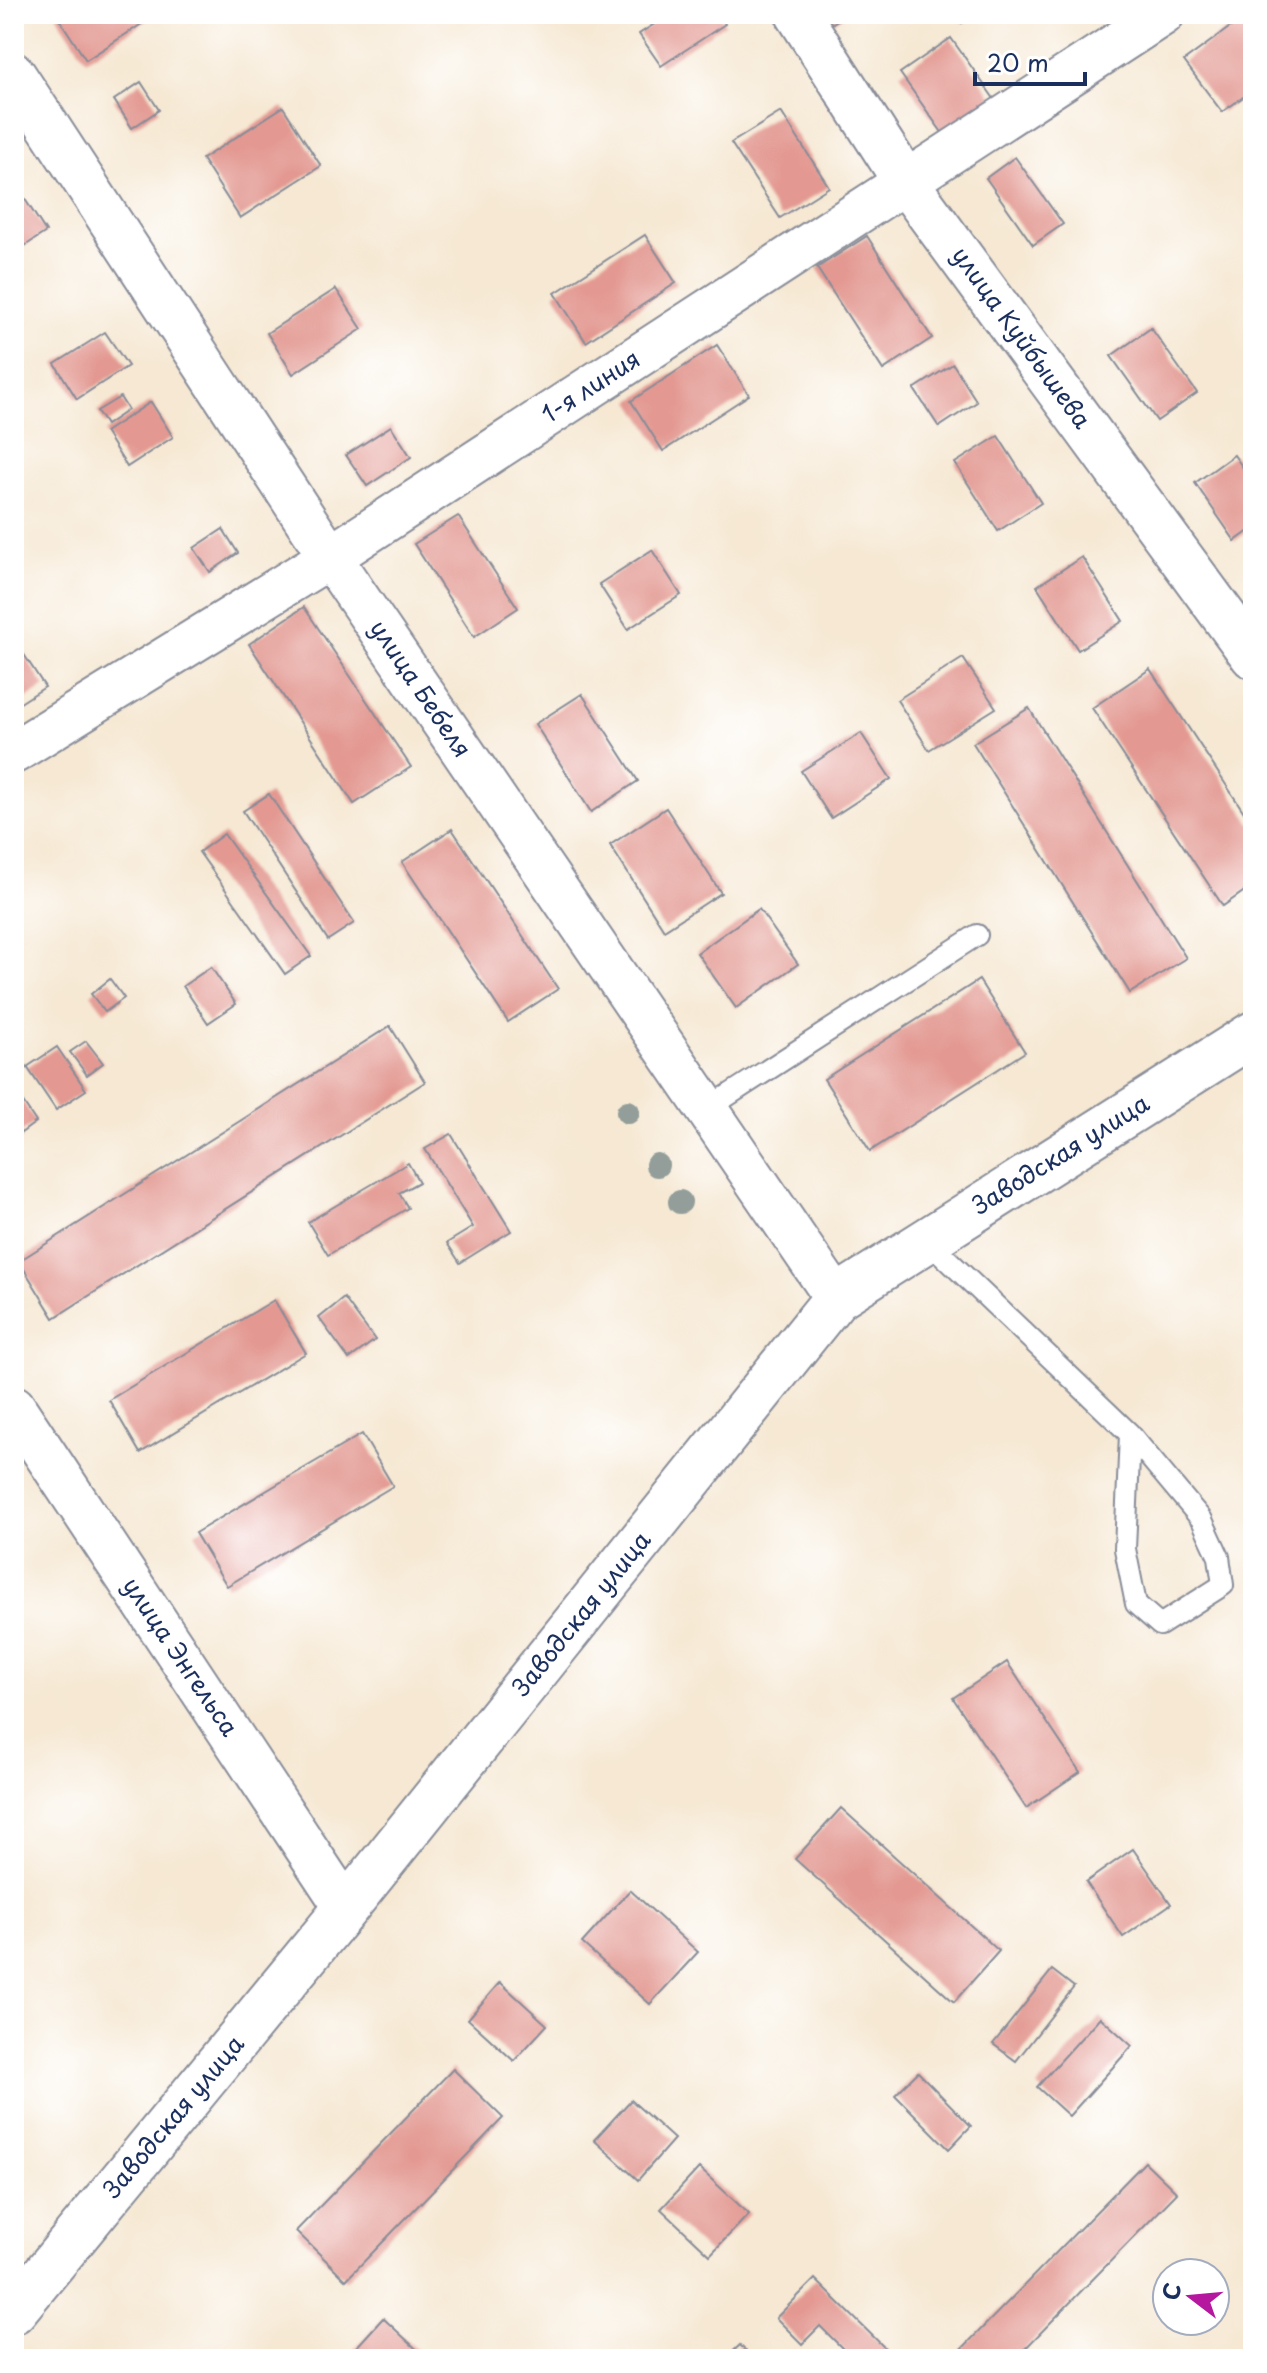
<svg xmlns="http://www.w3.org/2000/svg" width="1267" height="2373" viewBox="0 0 1267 2373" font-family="'Playpen Sans',sans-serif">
<rect width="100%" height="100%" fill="#fff"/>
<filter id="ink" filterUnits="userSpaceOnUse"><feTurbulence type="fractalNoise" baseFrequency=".0125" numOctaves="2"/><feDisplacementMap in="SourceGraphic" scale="16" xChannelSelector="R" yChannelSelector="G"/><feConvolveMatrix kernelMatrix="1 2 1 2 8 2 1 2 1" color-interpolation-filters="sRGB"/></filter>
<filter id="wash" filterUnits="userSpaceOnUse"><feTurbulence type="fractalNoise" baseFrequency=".006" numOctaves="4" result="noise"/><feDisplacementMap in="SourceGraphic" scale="32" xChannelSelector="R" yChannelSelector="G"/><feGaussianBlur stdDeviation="1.8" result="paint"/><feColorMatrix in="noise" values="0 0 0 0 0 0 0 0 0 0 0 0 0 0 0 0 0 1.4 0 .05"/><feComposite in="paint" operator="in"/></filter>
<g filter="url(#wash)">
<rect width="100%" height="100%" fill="#f6e8d3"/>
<g id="blocks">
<g fill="#e39992">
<polygon points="56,14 157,14 86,60"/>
<polygon points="670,14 718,14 725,24 661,66 639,34"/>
<polygon points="821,14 847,14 828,26"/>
<polygon points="956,14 974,14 962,23"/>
<polygon points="1248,14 1253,21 1253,90 1222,112 1184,61"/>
<polygon points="951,38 1002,110 951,145 900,73"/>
<polygon points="141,82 159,110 132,128 114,100"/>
<polygon points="283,107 321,166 240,218 202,159"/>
<polygon points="781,112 829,187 780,218 731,143"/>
<polygon points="1015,157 1063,224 1033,245 986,178"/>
<polygon points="21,193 46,232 14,253 14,198"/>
<polygon points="645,235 676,283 586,342 555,293"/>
<polygon points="867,236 932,338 883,370 817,268"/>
<polygon points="336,289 362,329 293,374 267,333"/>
<polygon points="1151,328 1197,393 1157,421 1111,356"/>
<polygon points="105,332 128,366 77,399 55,364"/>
<polygon points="717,345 749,395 663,451 631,401"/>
<polygon points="953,364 977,402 939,427 914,389"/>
<polygon points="120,397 128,410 106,425 97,411"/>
<polygon points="151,402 173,437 127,467 105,432"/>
<polygon points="391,426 411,457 367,486 346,455"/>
<polygon points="998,436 1041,503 998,531 955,463"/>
<polygon points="1234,455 1253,482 1253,528 1235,541 1195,483"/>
<polygon points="458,516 518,608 474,637 414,544"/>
<polygon points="223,529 238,553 210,572 194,548"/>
<polygon points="652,550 681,595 628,629 599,584"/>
<polygon points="1082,557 1123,621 1078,650 1037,586"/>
<polygon points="304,607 411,767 354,804 249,644"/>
<polygon points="23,653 45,687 14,707 14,659"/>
<polygon points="963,658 996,708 929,750 897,700"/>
<polygon points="1150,669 1253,826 1253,885 1223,906 1092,708"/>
<polygon points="582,694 638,781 591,812 535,724"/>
<polygon points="1029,708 1186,958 1130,993 973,743"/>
<polygon points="861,733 891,779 831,818 801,771"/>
<polygon points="269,794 354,923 328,940 243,811"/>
<polygon points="666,808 721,893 664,930 610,845"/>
<polygon points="452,829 558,989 508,1022 402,862"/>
<polygon points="224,834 311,956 285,974 199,852"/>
<polygon points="759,909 798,964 736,1008 697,953"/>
<polygon points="211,967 236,1004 208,1023 183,986"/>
<polygon points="110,979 124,998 105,1012 91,994"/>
<polygon points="979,980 1025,1052 870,1151 824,1079"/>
<polygon points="390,1026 425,1082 54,1318 19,1261"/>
<polygon points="86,1041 103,1063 87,1075 70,1052"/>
<polygon points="57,1047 86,1090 56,1110 27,1067"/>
<polygon points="18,1095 36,1122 21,1133 14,1122 14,1097"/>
<polygon points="451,1134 511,1231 460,1263 447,1243 473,1227 425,1149"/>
<polygon points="408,1163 419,1182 399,1193 408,1208 328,1255 308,1222"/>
<polygon points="344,1298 375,1340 349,1359 319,1318"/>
<polygon points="274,1300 306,1353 140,1453 109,1400"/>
<polygon points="362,1434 393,1486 227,1586 195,1533"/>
<polygon points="1007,1662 1080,1772 1026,1808 953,1698"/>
<polygon points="841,1808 999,1951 954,2002 795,1859"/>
<polygon points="1133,1849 1171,1904 1123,1937 1086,1882"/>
<polygon points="630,1890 698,1952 650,2004 582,1943"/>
<polygon points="1052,1970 1074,1987 1016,2061 993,2044"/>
<polygon points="500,1982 547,2025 514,2061 468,2019"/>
<polygon points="1100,2017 1132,2046 1069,2116 1037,2087"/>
<polygon points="453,2069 503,2118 346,2280 296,2231"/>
<polygon points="918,2072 971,2126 949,2149 895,2095"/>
<polygon points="631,2100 674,2139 638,2180 594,2140"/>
<polygon points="1145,2162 1177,2193 1015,2359 952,2359"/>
<polygon points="699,2168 749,2214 710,2255 661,2209"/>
<polygon points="815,2279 896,2359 853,2359 820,2326 802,2344 776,2318"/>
<polygon points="383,2318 427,2359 362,2359 353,2351"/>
<polygon points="740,2345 753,2359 725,2359"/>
</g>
</g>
</g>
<g filter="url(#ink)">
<use href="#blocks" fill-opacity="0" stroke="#888c98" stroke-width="2"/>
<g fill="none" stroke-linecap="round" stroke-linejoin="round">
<g stroke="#888c98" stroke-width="24">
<g id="service">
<polyline points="707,1109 977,935"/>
<polyline points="927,1240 1130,1434 1202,1520 1219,1557 1223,1585 1160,1625 1136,1604 1125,1549 1130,1434"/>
</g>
</g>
<g stroke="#888c98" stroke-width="46">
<g id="minor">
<polyline points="14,74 330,557 836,1298"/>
<polyline points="14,752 330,557 1163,14"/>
<polyline points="14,1407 346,1908"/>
</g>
</g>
<g stroke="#888c98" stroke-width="48">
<g id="tertiary">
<polyline points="798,14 905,181 1253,656"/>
<polyline points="14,2311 346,1908 836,1298 1253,1034"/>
</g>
</g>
<use href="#service" stroke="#fff" stroke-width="20"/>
<use href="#minor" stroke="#fff" stroke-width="42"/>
<use href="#tertiary" stroke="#fff" stroke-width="44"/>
</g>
<g fill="#939e9a">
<circle cx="628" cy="1112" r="12"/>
<circle cx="657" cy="1165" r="12"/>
<circle cx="680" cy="1202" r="12"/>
</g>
</g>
<g text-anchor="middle" stroke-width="7" stroke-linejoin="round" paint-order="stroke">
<g font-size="24" fill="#1b2f5e" stroke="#fff">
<text transform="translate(1021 338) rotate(54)" y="8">улица Куйбышева</text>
<text transform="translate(591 387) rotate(-33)" y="8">1-я линия</text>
<text transform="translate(420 689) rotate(56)" y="8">улица Бебеля</text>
<text transform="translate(1061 1155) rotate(-32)" y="8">Заводская улица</text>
<text transform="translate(582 1614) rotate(-51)" y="8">Заводская улица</text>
<text transform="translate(180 1657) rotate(56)" y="8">улица Энгельса</text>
<text transform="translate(174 2117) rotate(-50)" y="8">Заводская улица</text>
</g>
</g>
<rect width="1267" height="2373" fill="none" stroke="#fff" stroke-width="48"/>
<g transform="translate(1191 2297) rotate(286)"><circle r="38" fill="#ffffff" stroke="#a4acbf" stroke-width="2"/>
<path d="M0-6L14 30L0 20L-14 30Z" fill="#b5179e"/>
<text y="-12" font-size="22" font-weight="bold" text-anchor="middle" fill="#1b2f5e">С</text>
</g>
<path d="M975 72v12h110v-12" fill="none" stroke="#1b2f5e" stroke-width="4"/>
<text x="987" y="72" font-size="24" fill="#1b2f5e" stroke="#ffffff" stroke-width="6" paint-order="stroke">20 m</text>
</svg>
